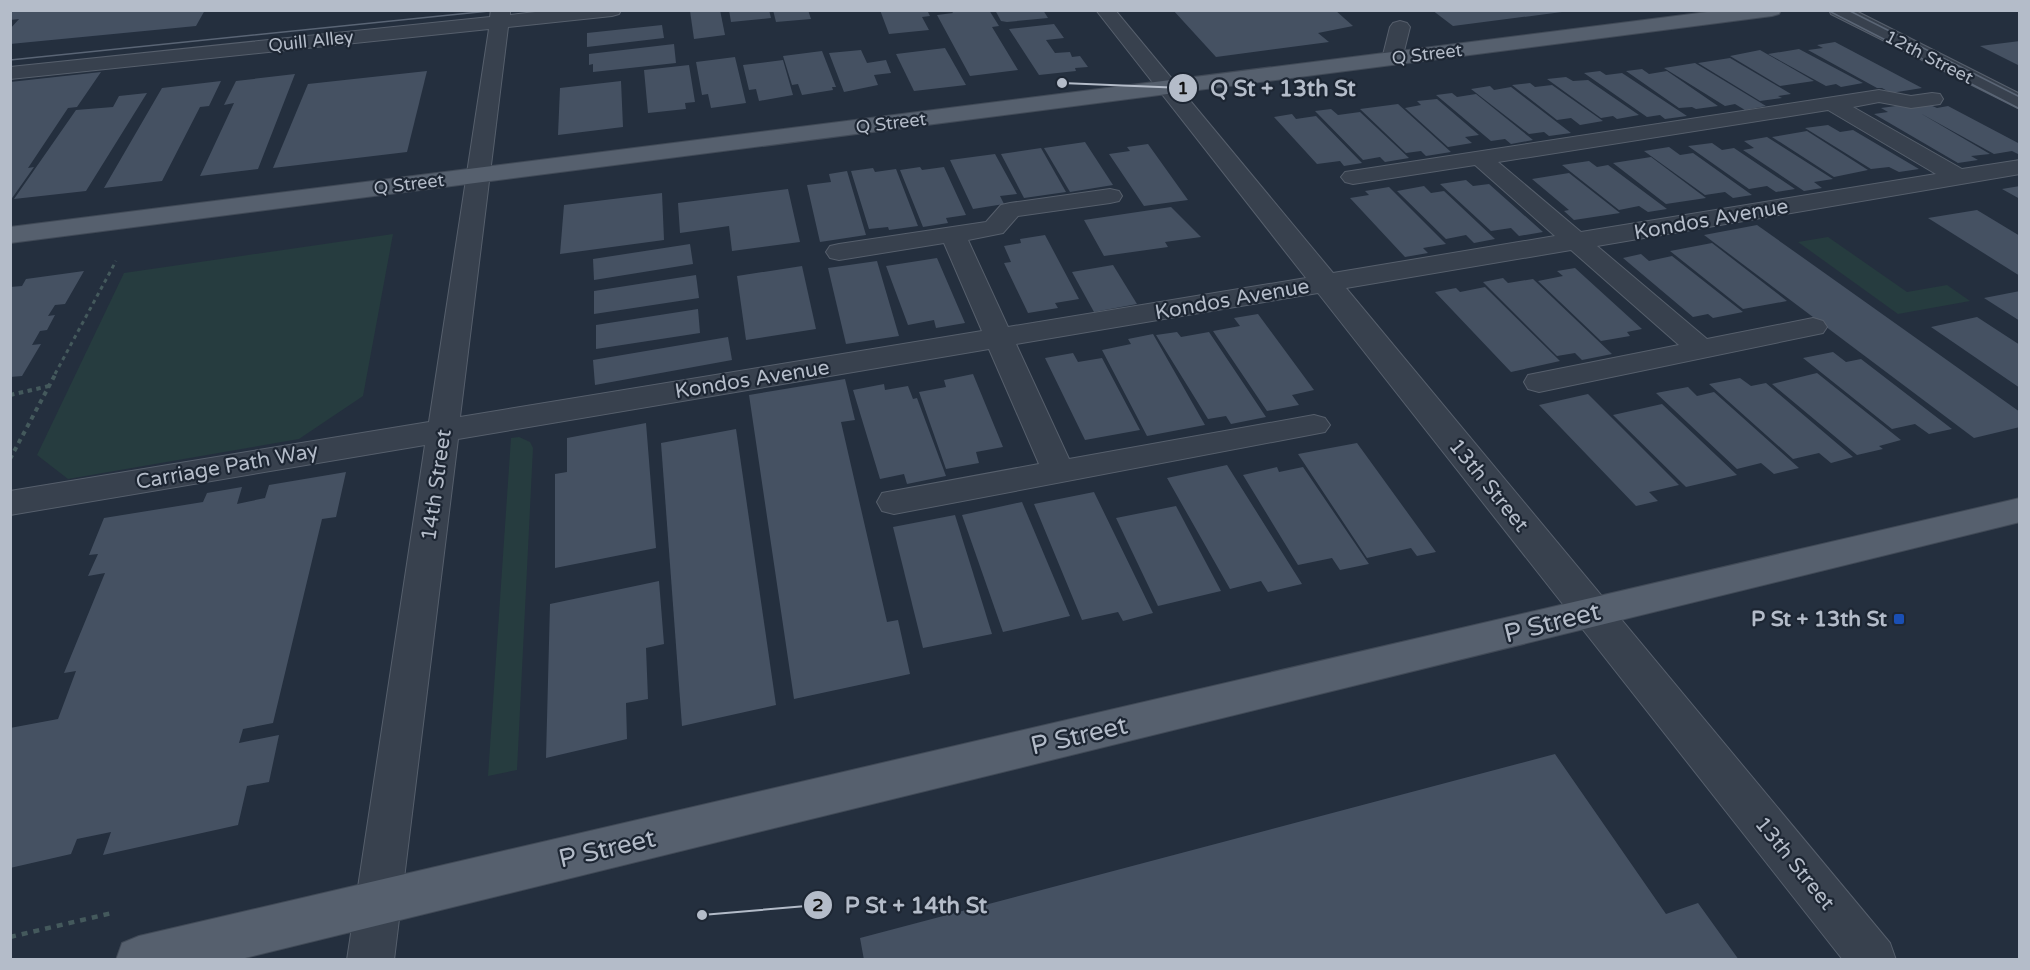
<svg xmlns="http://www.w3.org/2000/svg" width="2030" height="970" viewBox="0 0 2030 970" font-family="'Varela Round',sans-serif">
<rect width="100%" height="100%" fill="#242f3e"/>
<g fill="#263c3f">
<polygon points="393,234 363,396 299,439 68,479 37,455 124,273"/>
<polygon points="1828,237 1907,292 1947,285 1970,301 1898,314 1798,242"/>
<polygon points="519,437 530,442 533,448 517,770 488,776 511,438"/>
</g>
<g fill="#455162">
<polygon points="10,10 205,10 196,26 10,44 10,29 19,19 10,20"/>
<polygon points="698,10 720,10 725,35 694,39 690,11"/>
<polygon points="729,10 769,10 771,18 731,22"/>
<polygon points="773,10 808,10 811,19 776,22"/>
<polygon points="880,10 927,10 930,16 922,17 929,30 889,34"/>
<polygon points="951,10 989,10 999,26 992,27 1018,70 970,76 937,15 953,13"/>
<polygon points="995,10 1043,10 1048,18 1007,22 1001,21"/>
<polygon points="1173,10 1335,10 1353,26 1318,33 1329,42 1216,57"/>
<polygon points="1432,10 1562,10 1562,12 1453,26"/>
<polygon points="1054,24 1064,38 1046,40 1055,53 1070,52 1072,57 1080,56 1088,67 1075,68 1076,71 1039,75 1009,29"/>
<polygon points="662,25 664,38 587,47 587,33"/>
<polygon points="2020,41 2020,66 1980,46"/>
<polygon points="1835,42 1922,88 1891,93 1882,88 1877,88 1808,50 1823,48 1817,45"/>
<polygon points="674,44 676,63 593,72 593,64 589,65 589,54"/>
<polygon points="945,48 966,85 914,91 896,54"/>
<polygon points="1799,49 1863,83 1841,87 1836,84 1826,86 1768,54"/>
<polygon points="861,50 867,63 886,60 891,73 874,75 878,85 844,92 829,53"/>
<polygon points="1760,50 1814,81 1780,86 1730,56"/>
<polygon points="822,51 836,87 832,87 833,90 802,95 798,84 792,85 783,56"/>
<polygon points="735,57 746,103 711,108 708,94 702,95 696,62"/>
<polygon points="1730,58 1791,94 1778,96 1782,98 1760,101 1698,63"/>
<polygon points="783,60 793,95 759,101 756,89 749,90 743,65"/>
<polygon points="1695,63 1766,106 1745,110 1735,104 1725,106 1664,68"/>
<polygon points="689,65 695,102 685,103 686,109 648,113 644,70"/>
<polygon points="1642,69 1649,74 1667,71 1718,106 1696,109 1692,107 1679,108 1626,71"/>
<polygon points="427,71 407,152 273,168 308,84"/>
<polygon points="1600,71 1606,75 1622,73 1687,116 1665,119 1660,115 1647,117 1584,73"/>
<polygon points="101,72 77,107 68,108 28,168 34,167 10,201 10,82"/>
<polygon points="295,74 258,169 200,176 234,103 224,105 236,81"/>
<polygon points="1566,77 1573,81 1588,80 1639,115 1617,119 1613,116 1601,118 1547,79"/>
<polygon points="221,81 209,106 200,107 162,181 104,188 162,88"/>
<polygon points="621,81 623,127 558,135 560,88"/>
<polygon points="1530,83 1535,87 1552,85 1603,121 1580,125 1571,118 1557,120 1512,85"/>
<polygon points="1490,86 1494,90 1511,87 1571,133 1549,136 1544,132 1529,134 1471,89"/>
<polygon points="147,93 86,191 14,199 76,110 113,107 119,96"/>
<polygon points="1452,93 1457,97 1476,94 1533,140 1511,144 1505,139 1491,141 1436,95"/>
<polygon points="1437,99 1479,135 1465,137 1472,143 1448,147 1405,108 1421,105 1417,101"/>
<polygon points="1398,104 1451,152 1426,156 1421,151 1406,153 1360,109"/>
<polygon points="1903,105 1909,108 1930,105 1937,108 1948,106 2020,144 2020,155 2012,151 1994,154 1920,113 1990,154 1971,156 1978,160 1958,163 1874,114 1888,112 1881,108"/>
<polygon points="1331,109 1338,115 1360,112 1409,158 1385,162 1380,157 1363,160 1315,111"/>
<polygon points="1292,114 1296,119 1316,116 1362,163 1344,166 1340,161 1317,164 1274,117"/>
<polygon points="1828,125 1840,132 1853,130 1919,169 1899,172 1889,167 1871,169 1805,128"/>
<polygon points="1807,131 1868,170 1834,177 1772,137"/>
<polygon points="1767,137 1833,179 1814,182 1822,188 1804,191 1743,150 1754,148 1744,141"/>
<polygon points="1085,142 1113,185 1070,192 1044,148"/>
<polygon points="1712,143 1722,150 1734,148 1795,189 1776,192 1767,186 1749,189 1688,146"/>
<polygon points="1148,144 1188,200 1144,206 1109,154 1130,151 1127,147"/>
<polygon points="1669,147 1680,155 1693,153 1752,195 1733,198 1725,192 1705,195 1644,151"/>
<polygon points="1041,148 1066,192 1024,198 1001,154"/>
<polygon points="995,154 1017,194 1000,196 1004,204 973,209 950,160"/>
<polygon points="1651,157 1706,198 1666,204 1613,163"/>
<polygon points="1589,161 1597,167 1608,165 1667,209 1648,212 1639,206 1619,210 1562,165"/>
<polygon points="920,167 922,170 944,167 966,215 946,218 948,223 923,227 900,170"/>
<polygon points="873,168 875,172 896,169 918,226 889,230 888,227 869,229 851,171"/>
<polygon points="847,171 866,235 820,242 807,185 831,182 829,174"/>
<polygon points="1569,173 1620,213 1574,220 1564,211 1569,210 1532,179"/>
<polygon points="1466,180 1473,186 1489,184 1543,232 1519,236 1511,228 1491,231 1440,184"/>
<polygon points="1424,186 1431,193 1444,191 1495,239 1474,243 1466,235 1446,239 1397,191"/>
<polygon points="2020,186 2020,199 2002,189"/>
<polygon points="1389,187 1446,244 1423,248 1428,253 1405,257 1350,198 1369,195 1365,191"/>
<polygon points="788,189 800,242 732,251 729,226 680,233 678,203"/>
<polygon points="662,193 664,240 560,254 564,205"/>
<polygon points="1171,207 1201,237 1165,242 1168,247 1104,256 1084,220"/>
<polygon points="1977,210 2020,236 2020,276 1928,218"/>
<polygon points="1757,225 2020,412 2020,427 1974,438 1704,235"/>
<polygon points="1045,235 1079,299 1055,303 1058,308 1028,313 1004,263 1011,262 1004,246 1021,243 1020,239"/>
<polygon points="1712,243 1787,301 1743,309 1670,251"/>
<polygon points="690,244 693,264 594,280 593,259"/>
<polygon points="1641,254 1649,261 1672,256 1743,312 1713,318 1708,314 1693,317 1623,258"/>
<polygon points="937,258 965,323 936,328 934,320 908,325 886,266"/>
<polygon points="877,261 899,336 846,344 828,268"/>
<polygon points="1113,265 1137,304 1094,312 1072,272"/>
<polygon points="802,266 816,329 746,340 737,276"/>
<polygon points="1575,268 1642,329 1627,332 1630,336 1601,341 1538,281 1563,276 1557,271"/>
<polygon points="84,271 65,304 55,305 48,316 55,315 47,330 40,331 32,345 41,344 22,376 10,377 10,287 22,286 26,279"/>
<polygon points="696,275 699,298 594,314 594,291"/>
<polygon points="1503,278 1508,283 1533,279 1612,354 1582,360 1575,353 1557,356 1483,282"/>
<polygon points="1485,287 1560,361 1511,372 1435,292 1456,288 1460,292"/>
<polygon points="2020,291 2020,321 1984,298"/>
<polygon points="698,309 700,333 596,349 596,325"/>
<polygon points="1258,314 1314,390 1292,395 1299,405 1267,411 1213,331 1240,326 1234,318"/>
<polygon points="1977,317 2020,345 2020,388 1931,327"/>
<polygon points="1177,332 1181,337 1209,332 1266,417 1231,424 1226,416 1208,419 1156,335"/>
<polygon points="1153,334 1205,425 1147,436 1102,350 1131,344 1128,339"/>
<polygon points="728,337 732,360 595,385 593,360"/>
<polygon points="1833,352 1846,362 1861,359 1952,429 1929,434 1915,424 1892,429 1803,358"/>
<polygon points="1073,353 1078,362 1102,358 1140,430 1085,440 1045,358"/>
<polygon points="1817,373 1901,440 1879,446 1883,449 1857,455 1772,384"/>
<polygon points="973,374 1003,447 976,452 979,463 946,469 919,392 946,387 944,380"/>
<polygon points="1740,378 1751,386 1766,383 1853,457 1831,463 1819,453 1793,459 1709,384"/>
<polygon points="845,379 855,420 841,422 887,622 898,620 910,674 794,699 749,395"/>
<polygon points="884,384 885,390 908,386 913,399 917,398 946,476 907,484 904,474 880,479 853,390"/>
<polygon points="1688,387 1697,396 1714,392 1799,468 1774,474 1761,463 1737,469 1656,393"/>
<polygon points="1588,394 1679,485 1649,492 1658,501 1636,506 1539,405"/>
<polygon points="1662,404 1737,475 1686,487 1613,415"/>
<polygon points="646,423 656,548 555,568 555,474 567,472 567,438"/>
<polygon points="736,429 776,705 682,726 661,443"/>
<polygon points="1357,443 1436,552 1417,556 1411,548 1367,558 1298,454"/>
<polygon points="1227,465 1302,584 1268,592 1261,581 1230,589 1167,478"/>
<polygon points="1277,467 1279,472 1303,467 1369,564 1340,570 1332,558 1298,565 1243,475"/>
<polygon points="346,472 336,517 322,519 273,723 243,729 239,743 279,735 269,782 247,786 238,825 103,855 111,832 77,839 71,854 10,868 10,728 58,719 76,671 64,673 105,573 88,576 98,554 89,555 104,518 203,502 207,493 242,487 237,504 265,498 269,485"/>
<polygon points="1094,492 1153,613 1123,621 1118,612 1082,620 1034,504"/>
<polygon points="1022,502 1070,616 1003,632 962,515"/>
<polygon points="1176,506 1221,591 1158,606 1116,518"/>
<polygon points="955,515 992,634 923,648 893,527"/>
<polygon points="659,581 664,644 646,648 648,699 626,703 627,739 546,758 550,604"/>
<polygon points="1555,754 1666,914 1698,903 1739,960 864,960 860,938"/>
</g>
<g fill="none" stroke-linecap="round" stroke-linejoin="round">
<g stroke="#565f6c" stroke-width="2">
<g id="minor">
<path d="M491,10H510V15L552,10H621L619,14L612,16L508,27L460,417L982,331L944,243L839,260L830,258L826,252L830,246L839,244L986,222L1001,205L1010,203L1110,189L1119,191L1122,196L1119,201L1110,203L1018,216L1003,233L968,240L1008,327L1306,278L1096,10H1115L1333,273L1555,236L1475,165L1353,184L1345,182L1341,177L1345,172L1879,90L1911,96L1932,93L1940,94L1943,99L1940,104L1911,108L1879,102L1853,107L1962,169L2020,160V174L1597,246L1707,339L1813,318L1823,321L1827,327L1823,333L1539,392L1528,389L1524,382L1528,375L1679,345L1571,250L1346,288L1890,943L1896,960H1843L1318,293L1016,344L1069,459L1314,415L1325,418L1330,425L1325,432L894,514L882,511L877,502L882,493L1039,464L989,349L458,439L394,960H347L425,445L10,515V491L429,422L489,29L10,79V67L490,17ZM1828,110L1936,174L1581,232L1498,162Z"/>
<polygon points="1829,10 1854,10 2020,94 2020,109 1831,14"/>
<polygon points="1400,21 1407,23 1410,27 1402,59 1399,63 1385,63 1382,59 1390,27 1393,23"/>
</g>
</g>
<g stroke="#414a57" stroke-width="2">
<g id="major">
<polygon points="1723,10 1781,10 1779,14 1772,16 10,243 10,227"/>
<polygon points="2020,498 2020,522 237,960 116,960 122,943 139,936"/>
</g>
</g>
<polyline stroke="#44595c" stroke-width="3" stroke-dasharray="4 4" stroke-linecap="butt" points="55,374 116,261"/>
<g stroke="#44595c" stroke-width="4" stroke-dasharray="4.5 4.5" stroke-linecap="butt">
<polyline points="10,395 49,386"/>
<polyline points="10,459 56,373"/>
</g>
<polyline stroke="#44595c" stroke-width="4.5" stroke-dasharray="6 6" stroke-linecap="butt" points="10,937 112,913"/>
<use href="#minor" fill="#38414e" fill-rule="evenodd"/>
<use href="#major" fill="#56606e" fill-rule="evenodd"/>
<g stroke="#5a6575" stroke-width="1.5">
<polyline points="1827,10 2020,109"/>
<polyline points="1848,10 2020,97"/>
<polyline points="10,60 499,10"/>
</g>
</g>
<rect fill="#1a4fb4" stroke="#1d2633" stroke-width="2" x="1893" y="613" width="12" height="12" rx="3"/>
<g text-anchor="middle" stroke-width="4.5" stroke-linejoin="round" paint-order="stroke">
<g font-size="18" fill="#b4bcc9" stroke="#1d2633">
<text transform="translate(311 41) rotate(-6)" y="6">Quill Alley</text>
<text transform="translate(1427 54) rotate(-7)" y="6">Q Street</text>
<text transform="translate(1929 57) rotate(27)" y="6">12th Street</text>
<text transform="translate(891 123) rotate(-7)" y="6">Q Street</text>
<text transform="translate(409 184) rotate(-7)" y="6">Q Street</text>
</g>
<g font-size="21" fill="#b4bcc9" stroke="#1d2633">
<text transform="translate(1711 219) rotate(-10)" y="7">Kondos Avenue</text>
<text transform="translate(1232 299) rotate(-10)" y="7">Kondos Avenue</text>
<text transform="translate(752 379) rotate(-9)" y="7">Kondos Avenue</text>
<text transform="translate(227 466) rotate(-10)" y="7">Carriage Path Way</text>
<text transform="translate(436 485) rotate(-82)" y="7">14th Street</text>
<text transform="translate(1489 485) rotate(51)" y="7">13th Street</text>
<text transform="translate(1795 863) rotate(51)" y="7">13th Street</text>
</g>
<g font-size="21" font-weight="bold" fill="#b4bcc9" stroke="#1d2633" text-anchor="end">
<text x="1887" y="626">P St + 13th St</text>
</g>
<g font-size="26" fill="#b4bcc9" stroke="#1d2633">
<text transform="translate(1552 622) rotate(-14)" y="9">P Street</text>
<text transform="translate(1079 735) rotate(-13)" y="9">P Street</text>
<text transform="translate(607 848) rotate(-13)" y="9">P Street</text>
</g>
</g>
<path fill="none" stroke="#b4bcc9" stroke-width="2" d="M1062 83L1183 88M702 915L818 905"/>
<g fill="#b4bcc9" stroke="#1d2633" stroke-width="2">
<circle cx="1062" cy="83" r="6"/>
<circle cx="702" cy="915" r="6"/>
<circle cx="1183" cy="88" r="15"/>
<circle cx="818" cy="905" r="15"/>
</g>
<g font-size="18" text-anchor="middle" font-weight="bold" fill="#111">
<text x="1183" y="94">1</text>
<text x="818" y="911">2</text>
</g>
<g font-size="22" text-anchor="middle" font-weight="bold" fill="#b4bcc9" stroke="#1d2633" stroke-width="4.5" stroke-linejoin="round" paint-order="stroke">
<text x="1283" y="96">Q St + 13th St</text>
<text x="916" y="913">P St + 14th St</text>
</g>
<rect width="2030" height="970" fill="none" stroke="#b4bcc9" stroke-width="24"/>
</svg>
